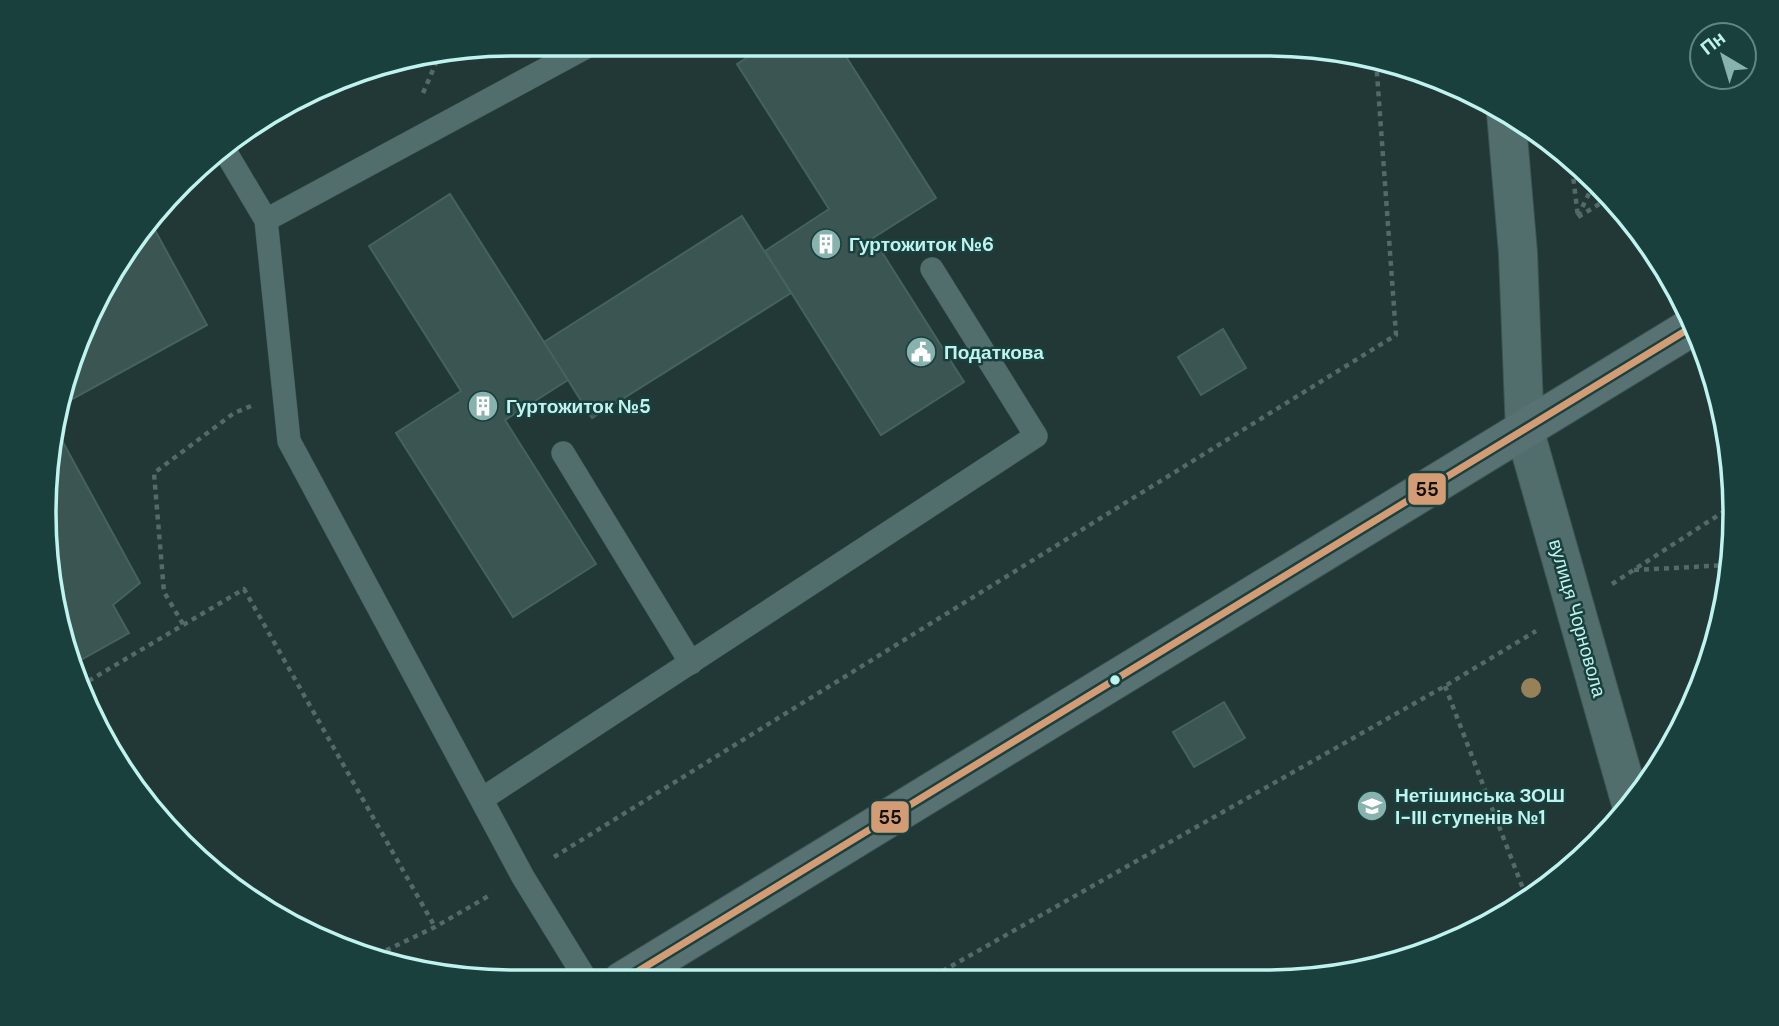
<svg xmlns="http://www.w3.org/2000/svg" width="1779" height="1026" viewBox="0 0 1779 1026" font-family="'DM Sans',sans-serif">
<rect width="100%" height="100%" fill="#223836"/>
<g fill="#3b5553" stroke="#446260" stroke-width="2">
<polygon points="768,44 838,44 936,198 873,238 964,382 881,435 765,251 829,209 737,64"/>
<polygon points="450,194 568,380 505,420 596,564 513,617 396,433 461,391 369,246"/>
<polygon points="742,216 791,293 592,418 544,342"/>
<polygon points="151,223 207,325 58,407 60,391 123,252"/>
<polygon points="1223,329 1246,368 1201,395 1178,357"/>
<polygon points="59,435 140,583 113,605 129,633 70,666 44,513 54,437"/>
<polygon points="1224,702 1245,738 1194,767 1173,732"/>
</g>
<g fill="none" stroke-linecap="round" stroke-linejoin="round">
<g stroke="#3b5552" stroke-width="24">
<g id="service">
<polyline points="222,146 266,220 289,441 523,877 587,981"/>
<polyline points="266,220 592,44"/>
<polyline points="563,453 691,663"/>
<polyline points="482,799 1036,436 932,269"/>
</g>
</g>
<g stroke="#3b5552" stroke-width="40">
<polyline id="tertiary" points="1506,113 1518,253 1525,432 1631,804"/>
</g>
<g stroke="#3b5552" stroke-width="40">
<polyline id="secondary" points="622,981 1695,325"/>
</g>
<g stroke="#526a69" stroke-width="4.5" stroke-dasharray="5 5" stroke-linecap="butt">
<polyline points="423,93 439,56"/>
<polyline points="1571,159 1578,217"/>
<polyline points="1578,216 1596,179"/>
<polyline points="1578,217 1611,197"/>
<polyline points="1634,570 1730,565"/>
<polyline points="1612,584 1734,505"/>
<polyline points="183,624 164,592 154,473 234,413 251,406"/>
<polyline points="80,686 244,589 435,927"/>
<polyline points="1445,686 1527,899"/>
<polyline points="554,857 1396,335 1376,60"/>
<polyline points="368,959 435,927 492,894"/>
<polyline points="925,981 1445,686 1536,631"/>
</g>
<use href="#service" stroke="#516e6d" stroke-width="23"/>
<use href="#tertiary" stroke="#516e6d" stroke-width="38"/>
<use href="#secondary" stroke="#587274" stroke-width="38"/>
<g stroke="#1a403e" stroke-width="12">
<polyline id="bus-1" points="622,981 1695,325"/>
</g>
<use href="#bus-1" stroke="#d39c74" stroke-width="7"/>
</g>
<circle fill="#978158" cx="1531" cy="688" r="10"/>
<defs>
<g id="building-disc" transform="scale(1.575)"><circle r="9.5" fill="#87b2ae" stroke="#1a403e"/><path d="M-4-6H4V6H1V3H-1V6H-4ZM-2.5-4.3h1.7v1.8h-1.7ZM.8-4.3h1.7v1.8H.8ZM-2.5-1h1.7V.8h-1.7ZM.8-1h1.7V.8H.8Z" fill="#fff"/></g>
<g id="civic-disc" transform="scale(1.575)"><circle r="9.5" fill="#87b2ae" stroke="#1a403e"/><path d="M-.6-6.5H3V-4.5H.6V-3L4-1V1h2V6H-6V1h2V-1L-.6-3ZM-1.2 2.5V6h2.4V2.5Z" fill="#fff"/></g>
<g id="school-disc" transform="scale(1.575)"><circle r="9.5" fill="#87b2ae" stroke="#1a403e"/><path d="M0-5L7-2L0 1L-7-2ZM-4 1L0 2.5L4 1V4Q0 6-4 4Z" fill="#fff"/></g>
</defs>
<g fill-rule="evenodd">
<use href="#building-disc" x="826" y="244"/>
<use href="#civic-disc" x="921" y="352"/>
<use href="#building-disc" x="483" y="406"/>
<use href="#school-disc" x="1372" y="806"/>
</g>
<circle fill="#bef3ef" stroke="#1a403e" stroke-width="2.5" cx="1115" cy="680" r="6"/>
<g text-anchor="middle" stroke-width="5" stroke-linejoin="round" paint-order="stroke">
<g font-size="19" font-weight="bold" fill="#bef3ef" stroke="#1a403e" text-anchor="start">
<text x="849" y="251">Гуртожиток №6</text>
<text x="944" y="359">Податкова</text>
<text x="506" y="413">Гуртожиток №5</text>
<text x="1395" y="802">Нетішинська ЗОШ<tspan x="1395" dy="22">І-ІІІ ступенів №1</tspan></text>
</g>
<g font-size="19" fill="#bef3ef" stroke="#1a403e">
<text transform="translate(1578 618) rotate(74)" y="7">вулиця Чорновола</text>
</g>
</g>
<path d="M0 0H1779V1026H0ZM513 56H1266A457 457 0 0 1 1723 513V513A457 457 0 0 1 1266 970H513A457 457 0 0 1 56 513V513A457 457 0 0 1 513 56Z" fill="#1a403e" fill-rule="evenodd"/>
<path fill="none" stroke="#bef3ef" stroke-width="3.5" d="M513 56H1266A457 457 0 0 1 1723 513V513A457 457 0 0 1 1266 970H513A457 457 0 0 1 56 513V513A457 457 0 0 1 513 56Z"/>
<g stroke="#1a403e" stroke-width="2.5">
<rect x="1407" y="472" width="40" height="34" rx="7" fill="#d39c74"/>
<rect x="870" y="800" width="40" height="34" rx="7" fill="#d39c74"/>
</g>
<g font-size="19" text-anchor="middle" font-weight="bold" fill="#111">
<text x="1427" y="496">55</text>
<text x="890" y="824">55</text>
</g>
<g transform="translate(1723 56) rotate(322)"><circle r="33" fill="#1a403e" stroke="#5c8885" stroke-width="2"/>
<path d="M0-5L12 26L0 18L-12 26Z" fill="#87b2ae"/>
<text y="-10" font-size="19" font-weight="bold" text-anchor="middle" fill="#bef3ef">Пн</text>
</g>
</svg>
